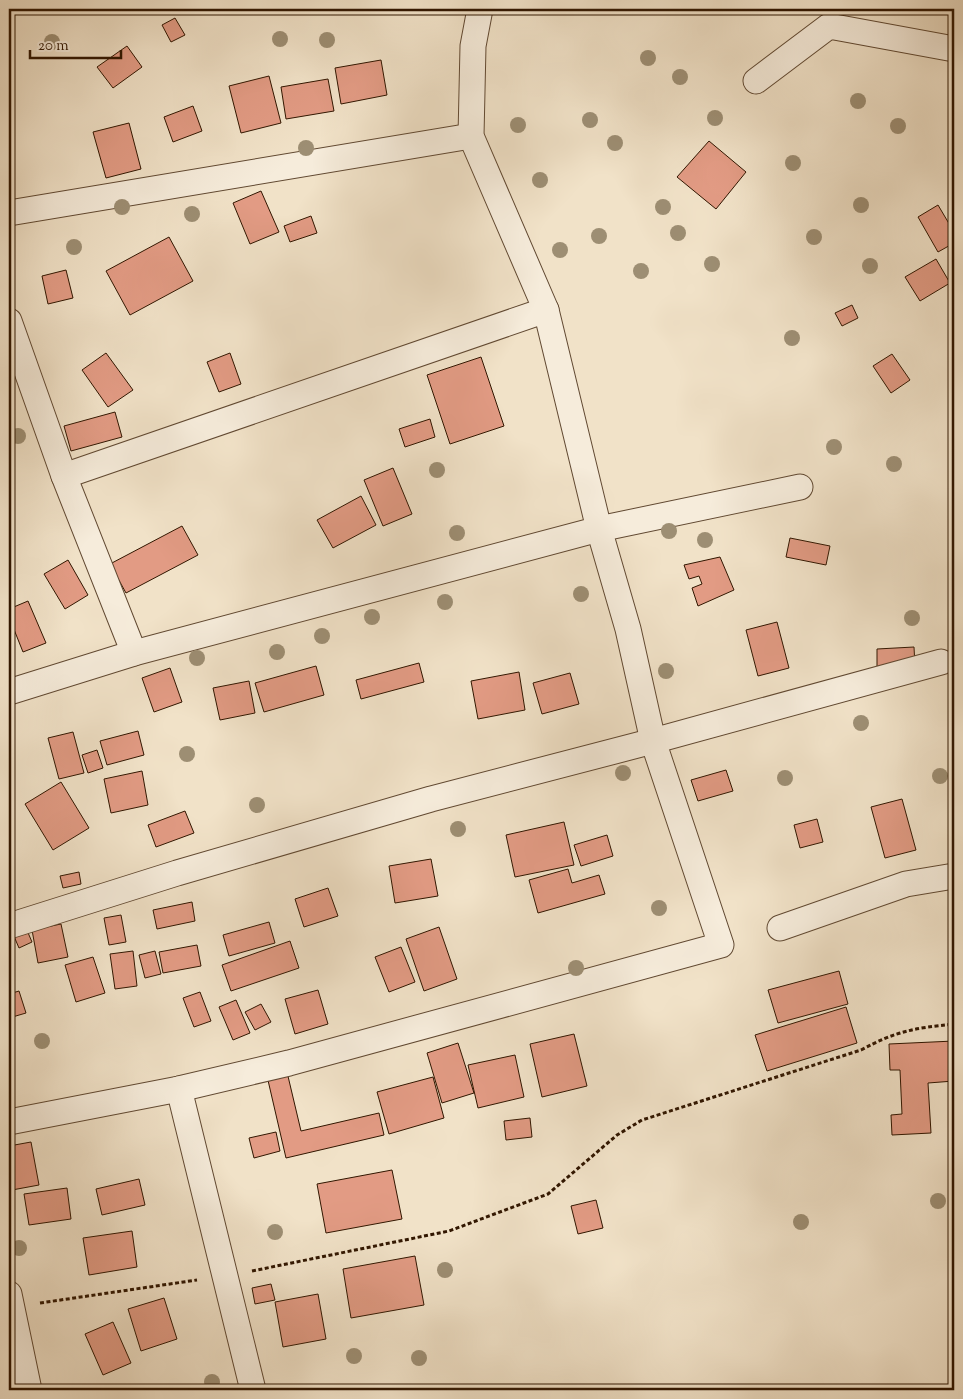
<svg xmlns="http://www.w3.org/2000/svg" width="963" height="1399" viewBox="0 0 963 1399" font-family="'Sorts Mill Goudy',serif">
<rect width="100%" height="100%" fill="#f1e2c8"/>
<filter id="stains"><feTurbulence type="fractalNoise" baseFrequency=".004" numOctaves="4"/><feColorMatrix values="0 0 0 0 .2 0 0 0 0 .09 0 0 0 0 .02 0 0 0 .5 -.17"/></filter>
<radialGradient id="worn" r=".72"><stop offset=".6" stop-color="#630" stop-opacity="0"/><stop offset="1" stop-color="#630" stop-opacity=".3"/></radialGradient>
<g fill="none" stroke-linecap="round" stroke-linejoin="round">
<polyline stroke="#717b69" stroke-width="9" points="9,10 10,9"/>
</g>
<g fill="#e29b84" stroke="#311600">
<polygon points="175,18 185,35 171,42 162,25"/>
<polygon points="127,46 142,67 113,88 97,67"/>
<polygon points="381,60 387,95 341,104 335,68"/>
<polygon points="269,76 281,123 241,133 229,86"/>
<polygon points="328,79 334,111 286,119 281,87"/>
<polygon points="193,106 202,131 173,142 164,117"/>
<polygon points="129,123 141,169 106,178 93,132"/>
<polygon points="709,141 746,172 716,209 677,177"/>
<polygon points="261,191 279,232 250,244 233,203"/>
<polygon points="938,205 954,232 954,243 938,252 918,217"/>
<polygon points="311,216 317,233 290,242 284,226"/>
<polygon points="169,237 193,281 130,315 106,271"/>
<polygon points="936,259 950,283 920,301 905,277"/>
<polygon points="66,270 73,298 48,304 42,276"/>
<polygon points="852,305 858,318 842,326 835,313"/>
<polygon points="106,353 133,390 108,407 82,370"/>
<polygon points="230,353 241,384 219,392 207,362"/>
<polygon points="892,354 910,380 891,393 873,366"/>
<polygon points="481,357 504,426 450,444 427,375"/>
<polygon points="115,412 122,437 71,451 64,426"/>
<polygon points="430,419 435,437 405,447 399,429"/>
<polygon points="393,468 412,514 383,526 364,480"/>
<polygon points="361,496 376,525 333,548 317,520"/>
<polygon points="182,526 198,555 126,593 110,564"/>
<polygon points="790,538 830,546 826,565 786,557"/>
<polygon points="720,557 734,590 698,606 692,588 702,584 699,576 689,579 684,565"/>
<polygon points="68,560 88,595 65,609 44,574"/>
<polygon points="28,601 46,643 23,652 9,617 9,609"/>
<polygon points="777,622 789,668 758,676 746,630"/>
<polygon points="914,647 915,666 877,668 877,649"/>
<polygon points="419,663 424,682 361,699 356,680"/>
<polygon points="316,666 324,695 264,712 255,683"/>
<polygon points="170,668 182,702 154,712 142,678"/>
<polygon points="519,672 525,710 478,719 471,681"/>
<polygon points="570,673 579,704 542,714 533,683"/>
<polygon points="249,681 255,713 220,720 213,688"/>
<polygon points="138,731 144,755 107,765 100,741"/>
<polygon points="73,732 84,773 59,779 48,738"/>
<polygon points="97,750 103,768 88,773 82,755"/>
<polygon points="726,770 733,791 698,801 691,780"/>
<polygon points="142,771 148,805 111,813 104,779"/>
<polygon points="61,782 89,828 53,850 25,804"/>
<polygon points="902,799 916,850 885,858 871,807"/>
<polygon points="185,811 194,833 156,847 148,825"/>
<polygon points="817,819 823,842 800,848 794,825"/>
<polygon points="564,822 574,865 515,877 506,835"/>
<polygon points="607,835 613,856 581,866 574,845"/>
<polygon points="431,859 438,896 395,903 389,866"/>
<polygon points="568,869 572,883 599,875 605,894 538,913 529,880"/>
<polygon points="79,872 81,884 63,888 60,876"/>
<polygon points="328,888 338,916 304,927 295,899"/>
<polygon points="192,902 195,921 157,929 153,910"/>
<polygon points="121,915 126,942 109,945 104,918"/>
<polygon points="269,922 275,943 229,956 223,935"/>
<polygon points="61,924 68,957 38,963 32,930"/>
<polygon points="439,927 457,979 424,991 406,939"/>
<polygon points="26,928 32,942 19,948 13,934"/>
<polygon points="290,941 299,968 231,991 222,965"/>
<polygon points="197,945 201,966 163,973 159,952"/>
<polygon points="401,947 415,982 389,992 375,957"/>
<polygon points="133,951 137,986 115,989 110,954"/>
<polygon points="155,951 161,974 145,978 139,955"/>
<polygon points="93,957 105,993 76,1002 65,965"/>
<polygon points="839,971 848,1004 778,1023 768,990"/>
<polygon points="318,990 328,1024 295,1034 285,999"/>
<polygon points="19,991 26,1013 9,1018 9,994"/>
<polygon points="200,992 211,1021 194,1027 183,998"/>
<polygon points="236,1000 250,1033 233,1040 219,1007"/>
<polygon points="261,1004 271,1022 255,1030 245,1012"/>
<polygon points="846,1007 857,1043 767,1071 755,1035"/>
<polygon points="574,1034 587,1086 542,1097 530,1044"/>
<polygon points="954,1041 954,1081 928,1083 931,1133 892,1135 891,1115 902,1114 900,1070 890,1070 889,1044"/>
<polygon points="458,1043 474,1093 442,1103 427,1053"/>
<polygon points="515,1055 524,1097 478,1108 468,1065"/>
<polygon points="287,1072 301,1131 379,1113 384,1135 286,1158 267,1076"/>
<polygon points="433,1077 444,1118 389,1134 377,1092"/>
<polygon points="530,1118 532,1137 506,1140 504,1121"/>
<polygon points="276,1132 280,1151 254,1158 249,1138"/>
<polygon points="31,1142 39,1185 12,1190 9,1172 9,1146"/>
<polygon points="392,1170 402,1219 326,1233 317,1184"/>
<polygon points="139,1179 145,1205 102,1215 96,1189"/>
<polygon points="67,1188 71,1219 29,1225 24,1194"/>
<polygon points="596,1200 603,1228 578,1234 571,1206"/>
<polygon points="132,1231 137,1267 89,1275 83,1238"/>
<polygon points="415,1256 424,1305 351,1318 343,1269"/>
<polygon points="271,1284 275,1300 255,1304 252,1288"/>
<polygon points="318,1294 326,1339 283,1347 275,1302"/>
<polygon points="164,1298 177,1339 141,1351 128,1309"/>
<polygon points="113,1322 131,1363 103,1375 85,1334"/>
</g>
<g fill="none" stroke-linecap="round" stroke-linejoin="round">
<g stroke="#614932" stroke-width="27">
<g id="street">
<polyline points="756,81 829,26 954,49"/>
<polyline points="9,213 471,136"/>
<polyline points="9,321 64,476 134,653"/>
<polyline points="64,476 546,310"/>
<polyline points="9,692 134,653 599,529 800,487"/>
<polyline points="9,926 177,873 431,799 653,741 941,662"/>
<polyline points="780,928 906,884 954,876"/>
<polyline points="179,1089 253,1390"/>
<polyline points="9,1122 179,1089 289,1063 721,945 653,741 628,629 599,529 546,310 471,136 473,46 480,9"/>
<polyline points="9,1294 29,1390"/>
</g>
</g>
<g stroke="#311600" stroke-width="3" stroke-dasharray="4 2.5" stroke-linecap="butt">
<path d="M252,1271L449,1231L548,1194L617,1135L642,1120L861,1050C896,1031 915,1028 954,1024"/>
<polyline points="40,1303 197,1280"/>
</g>
<use href="#street" stroke="#f6ecdb" stroke-width="25"/>
</g>
<g fill="#9d8e73">
<circle cx="280" cy="39" r="8"/>
<circle cx="327" cy="40" r="8"/>
<circle cx="52" cy="42" r="8"/>
<circle cx="648" cy="58" r="8"/>
<circle cx="680" cy="77" r="8"/>
<circle cx="858" cy="101" r="8"/>
<circle cx="715" cy="118" r="8"/>
<circle cx="590" cy="120" r="8"/>
<circle cx="518" cy="125" r="8"/>
<circle cx="898" cy="126" r="8"/>
<circle cx="615" cy="143" r="8"/>
<circle cx="306" cy="148" r="8"/>
<circle cx="793" cy="163" r="8"/>
<circle cx="540" cy="180" r="8"/>
<circle cx="861" cy="205" r="8"/>
<circle cx="122" cy="207" r="8"/>
<circle cx="663" cy="207" r="8"/>
<circle cx="192" cy="214" r="8"/>
<circle cx="678" cy="233" r="8"/>
<circle cx="599" cy="236" r="8"/>
<circle cx="814" cy="237" r="8"/>
<circle cx="74" cy="247" r="8"/>
<circle cx="560" cy="250" r="8"/>
<circle cx="712" cy="264" r="8"/>
<circle cx="870" cy="266" r="8"/>
<circle cx="641" cy="271" r="8"/>
<circle cx="792" cy="338" r="8"/>
<circle cx="18" cy="436" r="8"/>
<circle cx="834" cy="447" r="8"/>
<circle cx="894" cy="464" r="8"/>
<circle cx="437" cy="470" r="8"/>
<circle cx="669" cy="531" r="8"/>
<circle cx="457" cy="533" r="8"/>
<circle cx="705" cy="540" r="8"/>
<circle cx="581" cy="594" r="8"/>
<circle cx="445" cy="602" r="8"/>
<circle cx="372" cy="617" r="8"/>
<circle cx="912" cy="618" r="8"/>
<circle cx="322" cy="636" r="8"/>
<circle cx="277" cy="652" r="8"/>
<circle cx="197" cy="658" r="8"/>
<circle cx="666" cy="671" r="8"/>
<circle cx="861" cy="723" r="8"/>
<circle cx="187" cy="754" r="8"/>
<circle cx="623" cy="773" r="8"/>
<circle cx="940" cy="776" r="8"/>
<circle cx="785" cy="778" r="8"/>
<circle cx="257" cy="805" r="8"/>
<circle cx="458" cy="829" r="8"/>
<circle cx="659" cy="908" r="8"/>
<circle cx="576" cy="968" r="8"/>
<circle cx="42" cy="1041" r="8"/>
<circle cx="938" cy="1201" r="8"/>
<circle cx="801" cy="1222" r="8"/>
<circle cx="275" cy="1232" r="8"/>
<circle cx="19" cy="1248" r="8"/>
<circle cx="445" cy="1270" r="8"/>
<circle cx="354" cy="1356" r="8"/>
<circle cx="419" cy="1358" r="8"/>
<circle cx="212" cy="1382" r="8"/>
</g>
<rect width="963" height="1399" fill="none" stroke="#f1e2c8" stroke-width="30"/>
<rect x="10" y="10" width="943" height="1379" fill="none" stroke="#311600" stroke-width="2.5"/>
<rect x="15" y="15" width="933" height="1369" fill="none" stroke="#311600"/>
<path d="M30 50v8h91v-8" fill="none" stroke="#311600" stroke-width="2.5"/>
<text x="38" y="50" font-size="15" fill="#311600" stroke="#f6ecdb" stroke-width="4" paint-order="stroke">20 m</text>
<rect width="100%" height="100%" filter="url(#stains)"/>
<rect width="100%" height="100%" fill="url(#worn)"/>
</svg>
